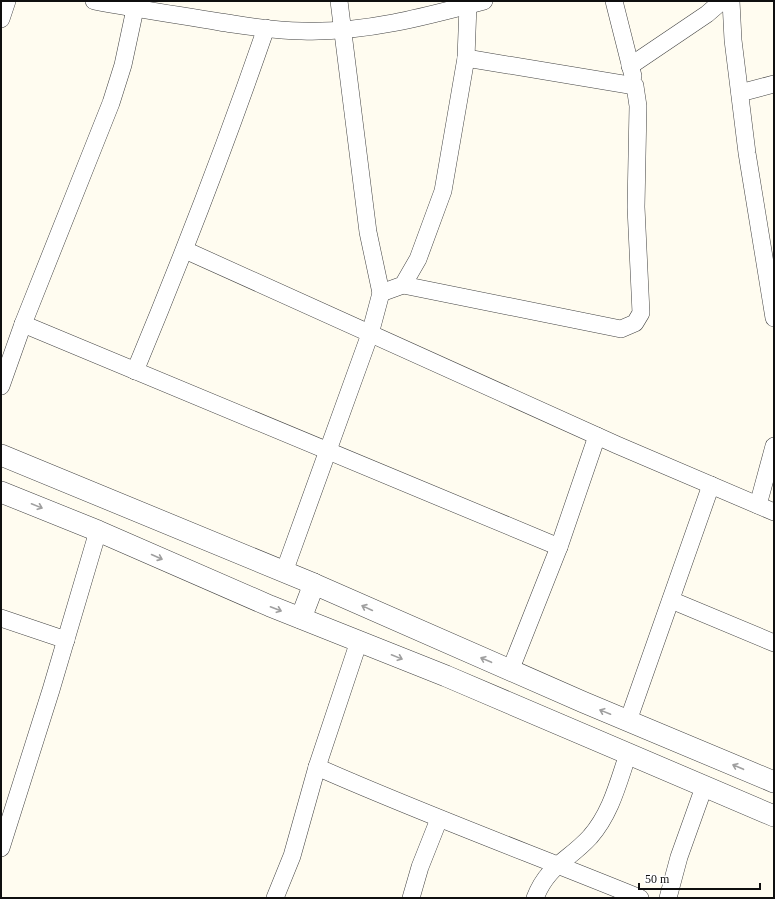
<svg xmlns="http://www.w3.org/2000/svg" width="775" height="899" viewBox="0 0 775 899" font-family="'Times New Roman',serif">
<rect width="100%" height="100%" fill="#fffcf0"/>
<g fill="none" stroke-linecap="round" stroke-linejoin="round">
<g stroke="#424242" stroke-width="18">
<g id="minor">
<path d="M94,1C136,9 178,15 220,22C247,26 274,31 302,31C364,33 424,17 484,1"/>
<polyline points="339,1 368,232 381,293"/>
<polyline points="614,1 633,76"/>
<polyline points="731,1 733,40 747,153 774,318"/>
<polyline points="1,19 7,1"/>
<polyline points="630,66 707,14 722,1"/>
<polyline points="740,93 774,84"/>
<polyline points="185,250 617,445 774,512"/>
<polyline points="403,285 621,329 635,323 641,313 636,207 638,106 635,86 466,58"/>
<polyline points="23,324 559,547"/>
<path d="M135,371C182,258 226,144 266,28"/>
<polyline points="1,386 23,324 111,103 123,65 135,9"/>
<polyline points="758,505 774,446"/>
<polyline points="284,572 370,334 381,293 403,285 418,259 443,191 466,58 468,5"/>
<polyline points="671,600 774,643"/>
<polyline points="1,618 66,640"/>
<polyline points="510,671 559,547 597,436"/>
<polyline points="628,721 711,485"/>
<path d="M317,767C423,814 532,854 640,898"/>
<polyline points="1,848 51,690 98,531"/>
<polyline points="275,898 292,856 317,767 359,641"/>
<polyline points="411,898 420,867 439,819"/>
<path d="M535,898C548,865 568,861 590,837C611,813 618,783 628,754"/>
<polyline points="668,898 679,857 704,787"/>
</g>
</g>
<g stroke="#424242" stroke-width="22">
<g id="tertiary">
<polyline points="1,455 314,584 583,702 774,782"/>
<polyline points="1,492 98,531 270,606 446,676 774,816"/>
<polyline points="301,618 314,584"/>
</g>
</g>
<use href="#minor" stroke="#fff" stroke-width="17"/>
<use href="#tertiary" stroke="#fff" stroke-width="21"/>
</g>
<defs><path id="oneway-shaft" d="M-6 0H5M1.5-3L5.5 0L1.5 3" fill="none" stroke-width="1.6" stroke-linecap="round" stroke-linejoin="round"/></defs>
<g stroke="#9f9f9f">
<use href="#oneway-shaft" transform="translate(37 506) rotate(22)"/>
<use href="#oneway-shaft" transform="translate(157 557) rotate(24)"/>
<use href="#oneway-shaft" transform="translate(367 608) rotate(-155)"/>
<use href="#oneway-shaft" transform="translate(276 609) rotate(21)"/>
<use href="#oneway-shaft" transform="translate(397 657) rotate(22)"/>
<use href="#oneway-shaft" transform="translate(486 660) rotate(-157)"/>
<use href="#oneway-shaft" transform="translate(605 712) rotate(-158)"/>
<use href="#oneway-shaft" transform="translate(738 767) rotate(-157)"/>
</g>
<rect width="775" height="899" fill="none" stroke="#0f0f0f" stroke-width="4"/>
<path d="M639 883v6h121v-6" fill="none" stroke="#0f0f0f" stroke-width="2"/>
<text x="645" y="883" font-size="12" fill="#0f0f0f" stroke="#ffffff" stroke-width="3" paint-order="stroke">50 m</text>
</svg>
